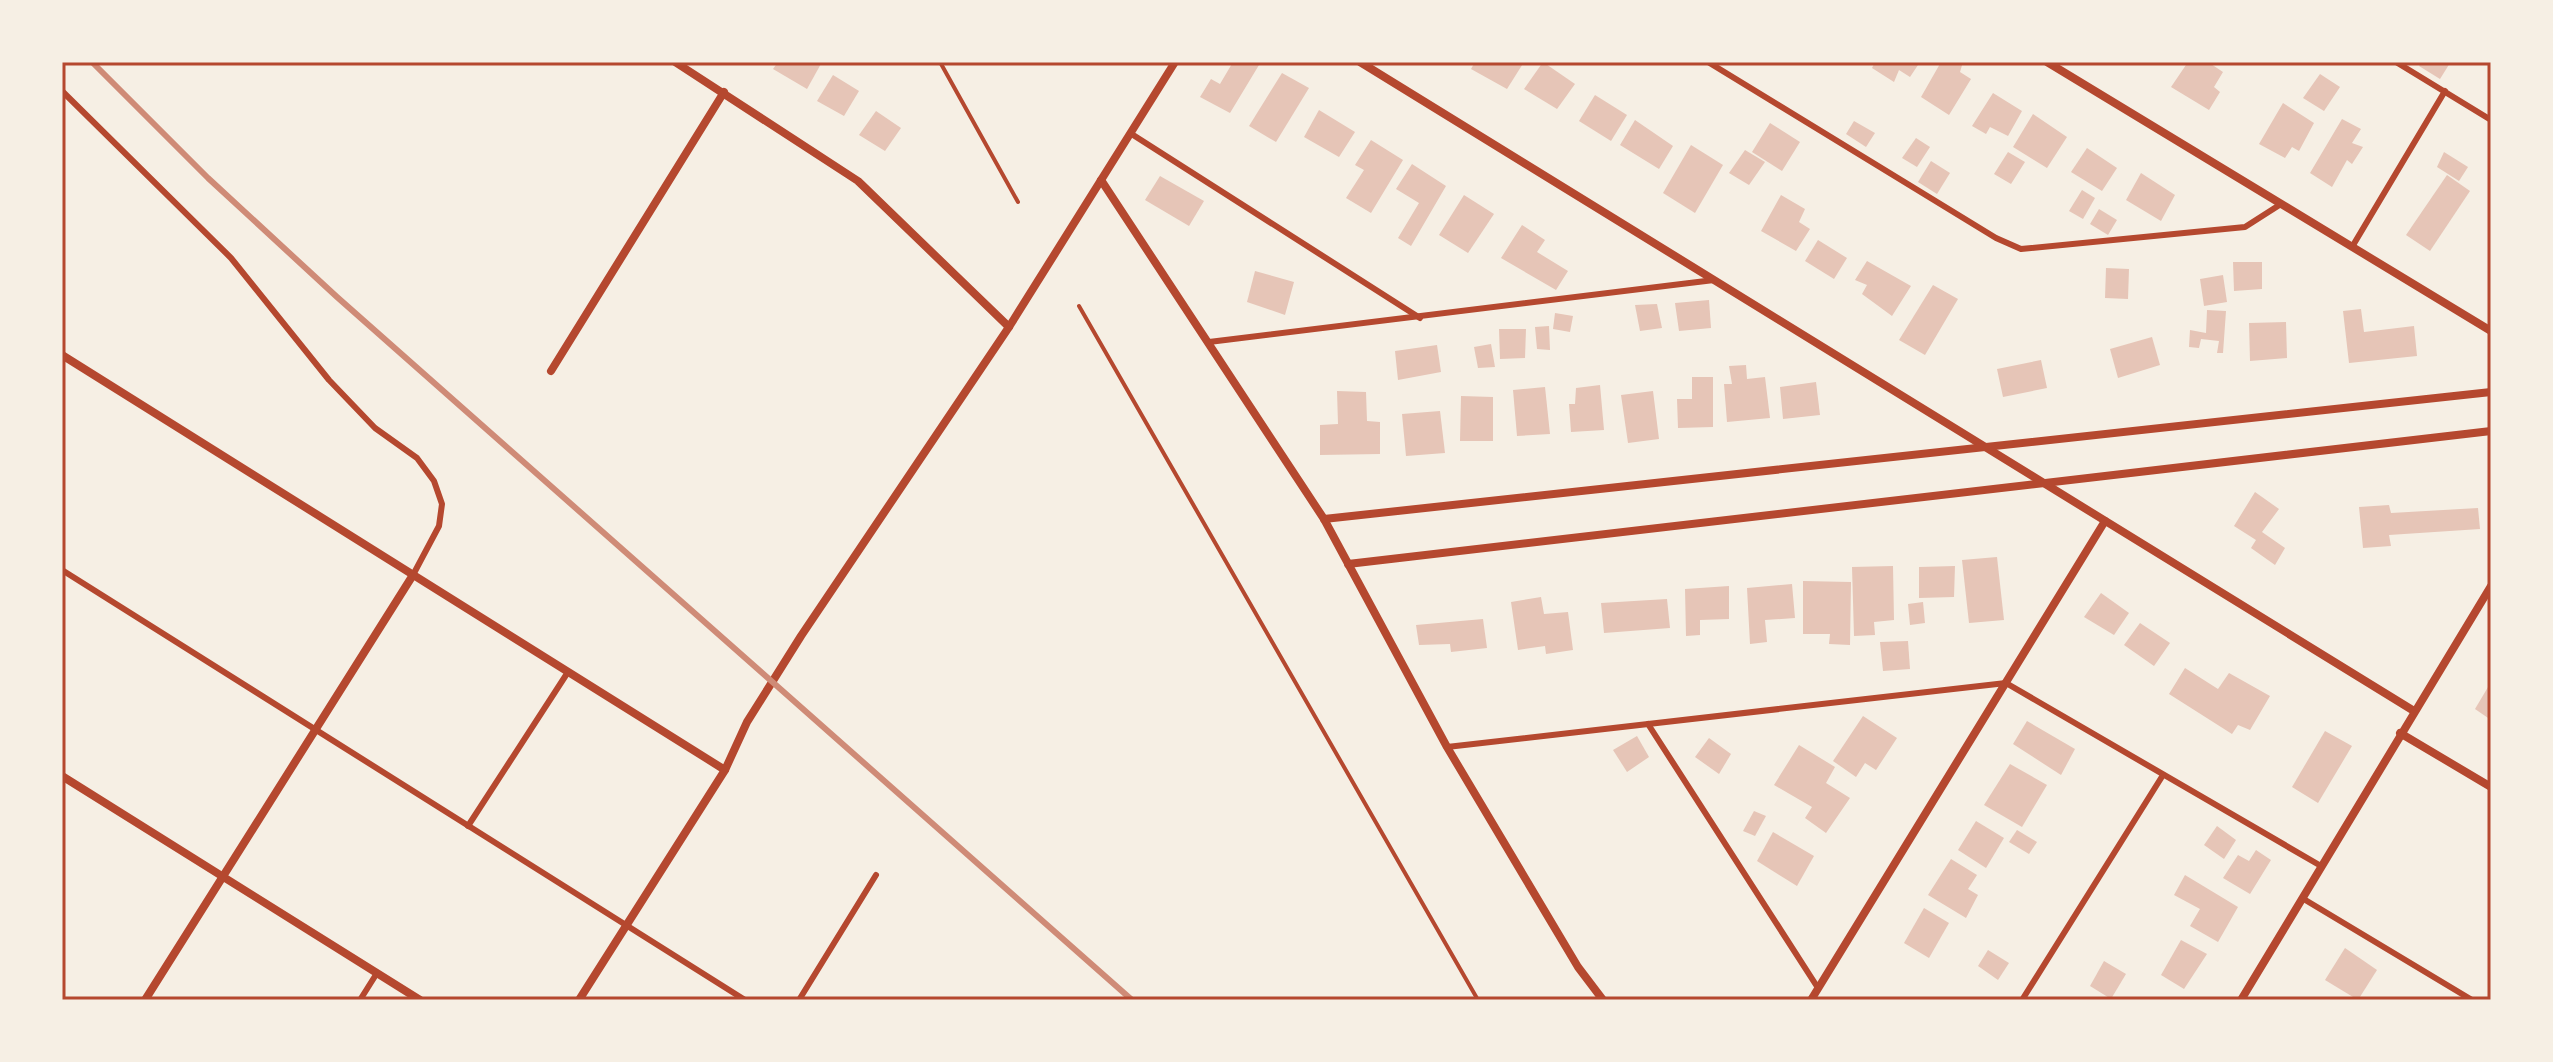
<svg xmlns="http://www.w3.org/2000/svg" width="2553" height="1062" viewBox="0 0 2553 1062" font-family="'Open Sans',sans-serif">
<rect width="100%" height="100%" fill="#f6efe4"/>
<g fill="#e6c5b7">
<polygon points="778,62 822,62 807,89 773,69"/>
<polygon points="1233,62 1259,65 1230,113 1200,97 1211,79 1220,84"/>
<polygon points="1475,62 1524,62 1507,89 1471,69"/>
<polygon points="1543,62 1575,84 1557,109 1524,89"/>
<polygon points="1875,62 1920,62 1910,77 1899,70 1894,82 1872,68"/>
<polygon points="1941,62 1963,62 1960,72 1971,79 1949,115 1921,97"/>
<polygon points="2188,62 2208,62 2223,72 2214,87 2220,92 2209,110 2171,87"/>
<polygon points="2422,62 2447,62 2450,63 2440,79 2419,66"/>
<polygon points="1282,73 1309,88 1276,142 1249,126"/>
<polygon points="2320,74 2340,87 2324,111 2303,98"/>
<polygon points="833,75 859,91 844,116 817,101"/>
<polygon points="1993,93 2022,111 2008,136 1990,127 1986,134 1972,126"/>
<polygon points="1595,95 1627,115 1611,141 1579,121"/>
<polygon points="2283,103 2314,123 2299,151 2292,147 2285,158 2259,144"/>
<polygon points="1319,110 1355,132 1339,157 1304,137"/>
<polygon points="876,111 901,128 885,151 859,135"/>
<polygon points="2033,114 2067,137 2047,168 2013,147"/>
<polygon points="2342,119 2361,129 2352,143 2363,147 2352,164 2347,160 2332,187 2310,173"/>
<polygon points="1635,120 1673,146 1659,169 1620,145"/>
<polygon points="1854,121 1875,133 1866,147 1846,134"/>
<polygon points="1770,123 1800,142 1782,171 1752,152"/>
<polygon points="1916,138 1930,147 1917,167 1902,158"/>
<polygon points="1371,140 1403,160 1371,213 1346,198 1364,170 1355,165"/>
<polygon points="1691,145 1723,165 1695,213 1663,193"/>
<polygon points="2087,148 2117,168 2102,191 2071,172"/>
<polygon points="1745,150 1765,162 1749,185 1729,173"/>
<polygon points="2008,152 2025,162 2011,184 1994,174"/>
<polygon points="2444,152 2468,167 2459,181 2437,167"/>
<polygon points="1931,161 1950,173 1937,194 1918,182"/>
<polygon points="1412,164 1446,186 1411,246 1398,238 1419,203 1396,189"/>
<polygon points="2141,173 2175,195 2161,221 2126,200"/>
<polygon points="2447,175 2470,191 2430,251 2406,235"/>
<polygon points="1160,176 1204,201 1189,226 1145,200"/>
<polygon points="2082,190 2095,198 2083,219 2069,211"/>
<polygon points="1464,195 1494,214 1468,253 1439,235"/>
<polygon points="1781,195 1805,209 1799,222 1810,229 1796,251 1761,231"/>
<polygon points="2099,209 2117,220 2108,235 2090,224"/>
<polygon points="1522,225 1545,240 1537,252 1568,271 1556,290 1501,258"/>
<polygon points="1818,240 1847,258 1834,279 1805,261"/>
<polygon points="1867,261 1911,286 1892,316 1862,294 1867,285 1855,280"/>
<polygon points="2233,262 2262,262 2262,289 2234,291"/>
<polygon points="2106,268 2129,269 2128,299 2105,298"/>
<polygon points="1255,271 1294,282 1285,315 1247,302"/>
<polygon points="2223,275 2227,302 2204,306 2200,279"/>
<polygon points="1933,285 1958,299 1925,355 1899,340"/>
<polygon points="1709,300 1711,328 1679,331 1675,303"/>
<polygon points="1657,304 1662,328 1640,331 1635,305"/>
<polygon points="2361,309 2364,332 2414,326 2417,356 2349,363 2343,311"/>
<polygon points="2207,310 2226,311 2223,353 2217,353 2219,341 2201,339 2199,348 2189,347 2190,330 2206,333"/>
<polygon points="1555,313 1573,316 1570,332 1553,329"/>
<polygon points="2286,322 2287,358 2250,361 2249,323"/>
<polygon points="1549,326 1550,350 1537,349 1535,327"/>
<polygon points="1499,329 1526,329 1525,358 1500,359"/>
<polygon points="2152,337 2160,365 2118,378 2110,349"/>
<polygon points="1491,344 1495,367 1478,368 1474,347"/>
<polygon points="1437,345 1441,372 1398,380 1395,351"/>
<polygon points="2041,360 2047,388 2003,397 1997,369"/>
<polygon points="1746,365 1747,379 1765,377 1770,418 1727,422 1724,384 1732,384 1729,366"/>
<polygon points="1692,377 1713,377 1713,427 1678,428 1677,399 1692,399"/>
<polygon points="1816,382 1820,415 1783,419 1780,387"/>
<polygon points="1600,385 1604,430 1571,432 1569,404 1575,404 1576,388"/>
<polygon points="1545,387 1550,434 1517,436 1513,390"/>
<polygon points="1337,391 1366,392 1367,421 1380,422 1380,454 1320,455 1320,425 1338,424"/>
<polygon points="1653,391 1659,439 1628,443 1621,395"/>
<polygon points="1461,396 1493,397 1493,441 1460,441"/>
<polygon points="1440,411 1445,453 1406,456 1402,414"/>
<polygon points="2255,492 2279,509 2262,532 2285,548 2275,565 2251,548 2256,540 2234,526"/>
<polygon points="2389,505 2391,513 2478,508 2480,529 2389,535 2391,546 2363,548 2359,507"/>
<polygon points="1997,557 2004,620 1969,623 1962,560"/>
<polygon points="1893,566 1894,620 1874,622 1875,635 1854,636 1852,567"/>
<polygon points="1955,566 1954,597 1919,598 1919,567"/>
<polygon points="1803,581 1851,582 1850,645 1829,644 1830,634 1803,634"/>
<polygon points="1792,584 1795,618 1765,620 1767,642 1750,644 1747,588"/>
<polygon points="1729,586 1729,619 1700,620 1700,635 1686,636 1685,589"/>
<polygon points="2101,593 2129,613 2114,635 2084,617"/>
<polygon points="1541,597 1544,614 1568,612 1573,650 1546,654 1545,646 1518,650 1511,602"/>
<polygon points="1667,599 1670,628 1604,633 1601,603"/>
<polygon points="1923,602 1925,623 1910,625 1908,604"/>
<polygon points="1483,619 1487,648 1451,652 1450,644 1419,645 1416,625"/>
<polygon points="2140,623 2170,643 2154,666 2124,645"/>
<polygon points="1908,641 1910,669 1883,671 1880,642"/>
<polygon points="2185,668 2218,689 2229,673 2270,696 2250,730 2238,725 2232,734 2169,694"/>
<polygon points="2491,682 2491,720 2475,709"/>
<polygon points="1863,716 1897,738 1876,770 1865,763 1856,777 1833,761"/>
<polygon points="2027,721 2075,749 2061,775 2013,744"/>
<polygon points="2325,731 2352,746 2318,803 2292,787"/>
<polygon points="1637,736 1649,757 1627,772 1613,750"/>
<polygon points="1709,738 1731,754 1719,774 1695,757"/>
<polygon points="1799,745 1835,767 1826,783 1850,798 1826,833 1805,818 1812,807 1774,785"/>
<polygon points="2010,764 2047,785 2022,827 1984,805"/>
<polygon points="1754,811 1766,816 1755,836 1743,831"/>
<polygon points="1976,821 2004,838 1986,868 1958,850"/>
<polygon points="2217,826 2236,840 2224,859 2204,845"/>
<polygon points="2017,830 2037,842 2029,854 2009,842"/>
<polygon points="1773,832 1814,856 1797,886 1757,861"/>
<polygon points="2256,850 2271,860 2250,894 2223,878 2238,855 2249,861"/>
<polygon points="1951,859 1977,875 1968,889 1978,895 1966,918 1928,895"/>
<polygon points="2185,875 2238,907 2218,942 2190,926 2200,909 2174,895"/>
<polygon points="1924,908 1949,923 1929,958 1904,943"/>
<polygon points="2181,940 2207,954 2184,989 2161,975"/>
<polygon points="2345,948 2377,970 2358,1000 2325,980"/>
<polygon points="1988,950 2009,963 1998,980 1978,966"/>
<polygon points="2104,961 2126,974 2111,999 2090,986"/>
</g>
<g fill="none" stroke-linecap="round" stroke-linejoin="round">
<g stroke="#b5482f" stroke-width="4">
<polyline points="940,62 1018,202"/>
<polyline points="1079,306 1478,1000"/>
</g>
<g stroke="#b5482f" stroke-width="6">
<polyline points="1708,62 1996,238 2021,249 2245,227 2281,204"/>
<polyline points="2396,62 2491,120"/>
<polyline points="62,91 231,258 329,380 375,428 417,458 434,481 442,504 439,526 413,575"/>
<polyline points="1130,133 1420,318"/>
<polyline points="2352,247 2445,91"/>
<polyline points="1209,342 1714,280"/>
<polyline points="62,570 745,1000"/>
<polyline points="1648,724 1818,988"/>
<polyline points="1447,747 2006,683 2321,866"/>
<polyline points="468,826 568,672"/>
<polyline points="2302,898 2472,1000"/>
<polyline points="360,1000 377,973"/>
<polyline points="799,1000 876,875"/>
<polyline points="2022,1000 2163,775"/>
</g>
<g stroke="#b5482f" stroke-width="8">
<polyline points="675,62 858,181 1009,327"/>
<polyline points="1360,62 2414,711"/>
<polyline points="2047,62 2491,331"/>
<polyline points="1101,180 1324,519 1447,747 1578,967 1603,1000"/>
<polyline points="62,355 725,770"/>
<polyline points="551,371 724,92"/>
<polyline points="1324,519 2491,392"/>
<polyline points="1348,564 2491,431"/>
<polyline points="2400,733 2491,787"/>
<polyline points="62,776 420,1000"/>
<polyline points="145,1000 413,575"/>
<polyline points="579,1000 725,770 747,722 801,636 1009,327 1175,62"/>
<polyline points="1811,1000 2105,521"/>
<polyline points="2241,1000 2491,586"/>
</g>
<polyline stroke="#cf8b77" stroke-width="6" points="92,62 208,178 337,297 1132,1000"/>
</g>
<rect width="2553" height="1062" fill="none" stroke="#f6efe4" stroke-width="128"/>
<rect x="64" y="64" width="2425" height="934" fill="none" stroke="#b5482f" stroke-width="3"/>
</svg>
